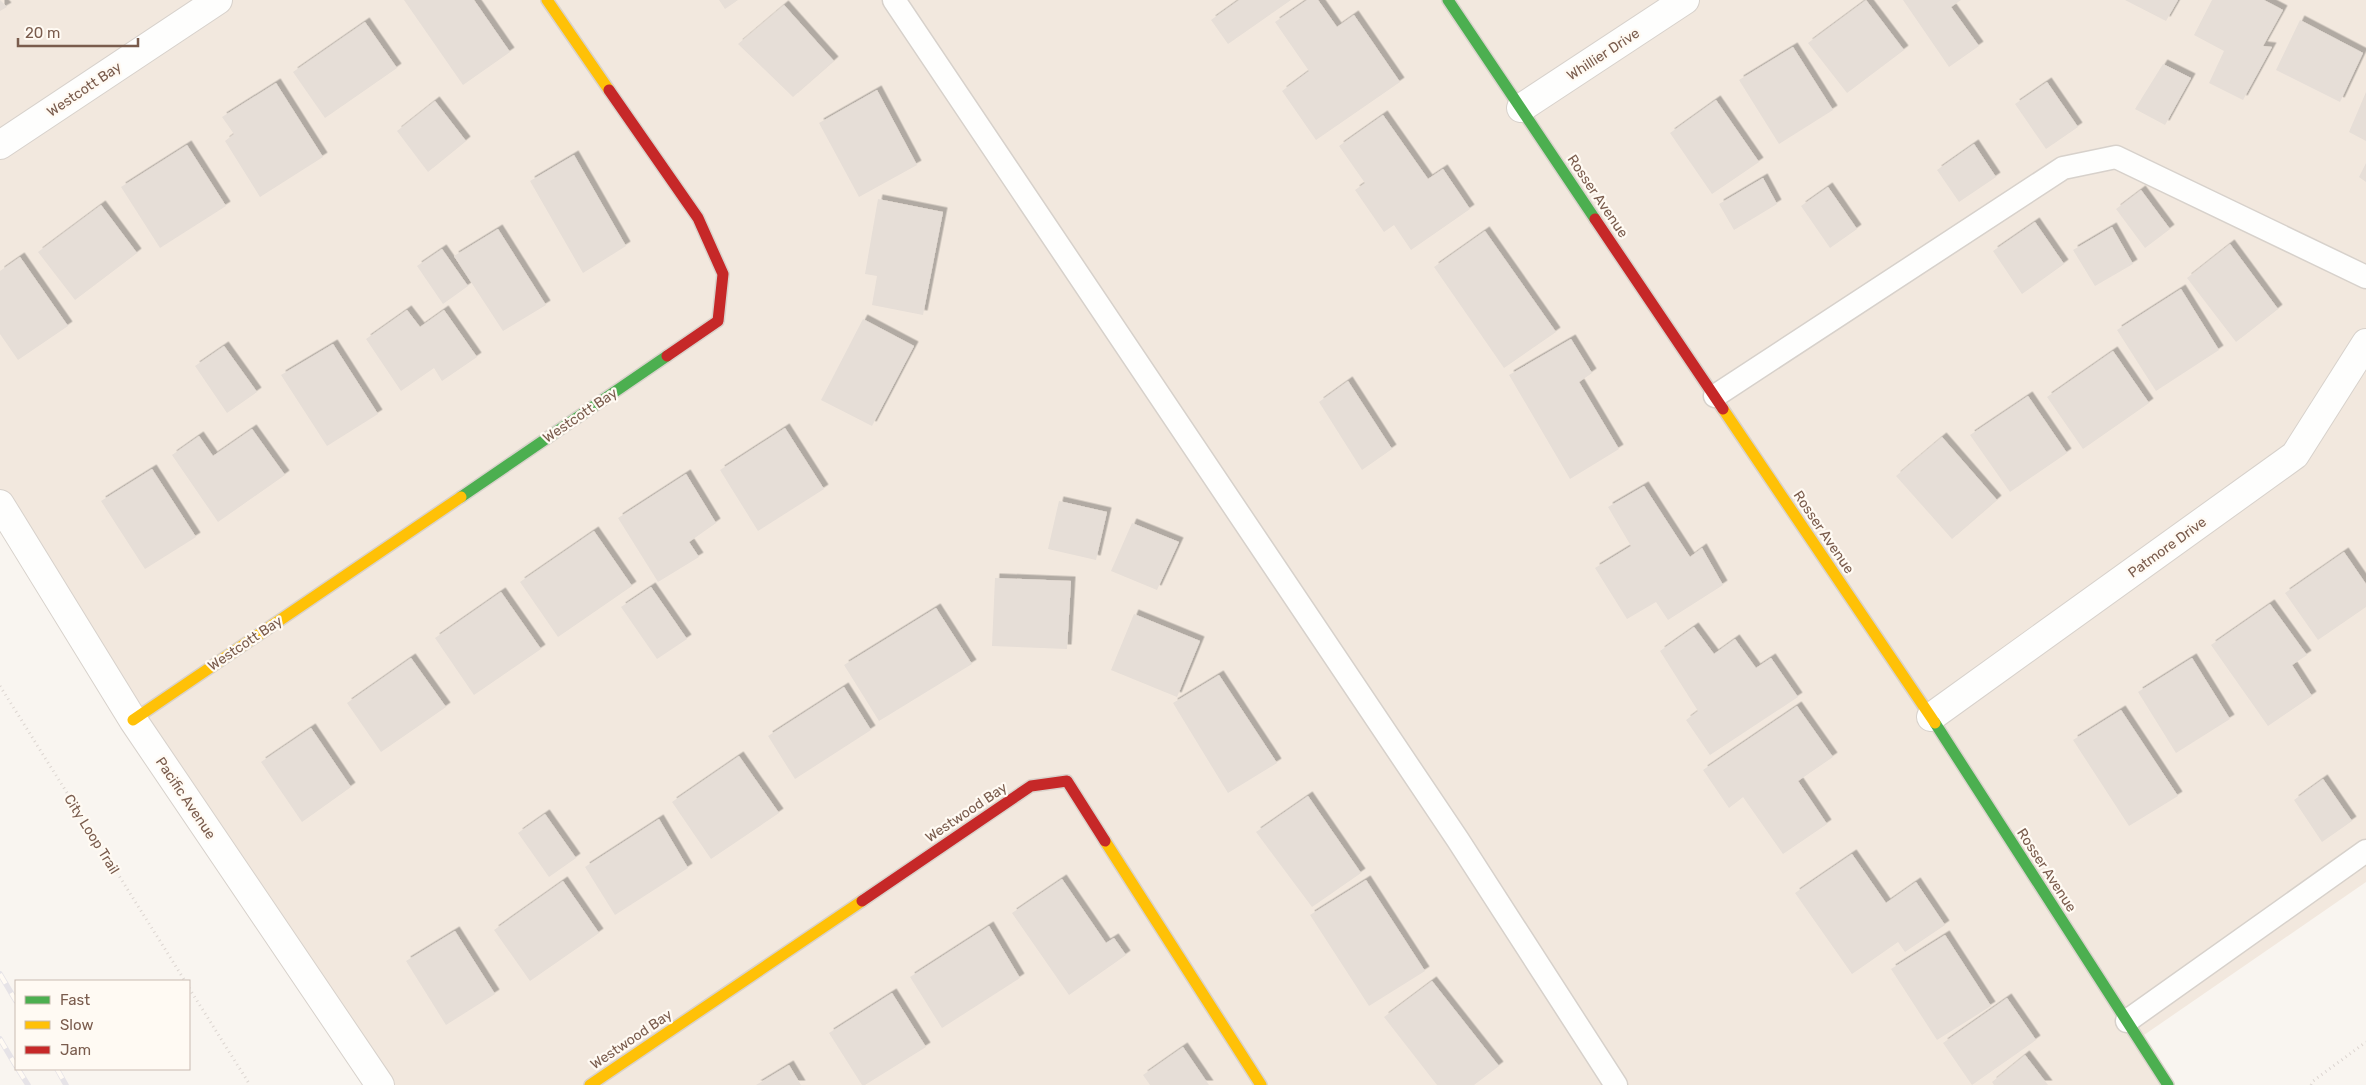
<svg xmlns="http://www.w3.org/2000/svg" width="2366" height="1085" viewBox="0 0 2366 1085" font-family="Rubik,sans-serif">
<defs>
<filter id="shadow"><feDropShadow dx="4.5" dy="-4.5" stdDeviation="0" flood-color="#0004"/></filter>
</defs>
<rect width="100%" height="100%" fill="#f9f5f0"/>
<polygon fill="#f2e8de" points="0,0 2366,0 2366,882 2144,1035 2174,1085 379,1085 0,507"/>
<g fill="#e6ded7" filter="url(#shadow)">
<polygon points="0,0 7,7 0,11"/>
<polygon points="404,0 474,0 510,52 463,85"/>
<polygon points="719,0 738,0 725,9"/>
<polygon points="1239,0 1291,0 1228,44 1211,20"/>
<polygon points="1307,0 1318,0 1337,27 1354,15 1400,82 1316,140 1282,91 1309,71 1275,22"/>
<polygon points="1866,0 1904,50 1847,93 1808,43"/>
<polygon points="1903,0 1961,0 1951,7 1979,46 1949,67"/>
<polygon points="2125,0 2178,0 2166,21"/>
<polygon points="2212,0 2264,0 2283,10 2263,46 2272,47 2243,100 2209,83 2224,51 2194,35"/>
<polygon points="784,5 834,61 793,97 738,44"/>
<polygon points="2300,20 2363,53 2340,102 2276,70"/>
<polygon points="365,22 397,68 325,118 293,72"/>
<polygon points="1793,47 1833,110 1779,144 1739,80"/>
<polygon points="2163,64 2191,78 2165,125 2135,109"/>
<polygon points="2047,82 2078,127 2046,149 2015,104"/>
<polygon points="276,83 323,157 260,197 225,141 234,134 222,117"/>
<polygon points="877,90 917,165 859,197 819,123"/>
<polygon points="2366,92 2366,141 2349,132"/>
<polygon points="1716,100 1759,162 1712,194 1670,133"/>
<polygon points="435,101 466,141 428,172 397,131"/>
<polygon points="1383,115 1428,179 1443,169 1470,209 1411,250 1394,225 1384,232 1355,190 1365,183 1339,146"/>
<polygon points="1974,144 1996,177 1959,202 1937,170"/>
<polygon points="187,145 226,206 160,248 121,187"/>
<polygon points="574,155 626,246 583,273 530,181"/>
<polygon points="2366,163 2366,182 2359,177"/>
<polygon points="1763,178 1777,204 1734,230 1719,204"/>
<polygon points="1828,187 1857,229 1830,248 1801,206"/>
<polygon points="2141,190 2170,229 2145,248 2116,209"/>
<polygon points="878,199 943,212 923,315 872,305 877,276 865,274"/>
<polygon points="101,205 137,253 75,300 38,252"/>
<polygon points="2035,222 2064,264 2022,294 1993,251"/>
<polygon points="2112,227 2133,264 2095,286 2073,250"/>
<polygon points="498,229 546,305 503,331 454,256"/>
<polygon points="1485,231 1556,332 1504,368 1434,267"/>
<polygon points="2230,244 2278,309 2236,342 2187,278"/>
<polygon points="442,249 468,286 443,304 417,266"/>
<polygon points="20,257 68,326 18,360 0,334 0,271"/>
<polygon points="2181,289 2219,350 2156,391 2117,330"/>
<polygon points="407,310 420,327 444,310 477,357 442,381 434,368 401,391 366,339"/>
<polygon points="863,319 914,346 872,426 821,400"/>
<polygon points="1571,339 1592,373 1579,382 1619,449 1570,479 1509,375"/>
<polygon points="333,344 378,414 327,446 281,375"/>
<polygon points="224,346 257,392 227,413 195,366"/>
<polygon points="2113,351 2149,403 2083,449 2047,397"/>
<polygon points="1348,381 1392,449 1362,470 1319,402"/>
<polygon points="2028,396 2067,453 2010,492 1970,435"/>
<polygon points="785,428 824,489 758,531 720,470"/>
<polygon points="252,429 285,475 218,522 172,455 199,436 213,456"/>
<polygon points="1942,437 1997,500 1952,539 1896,476"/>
<polygon points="152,469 196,537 145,569 101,501"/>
<polygon points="686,474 716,523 689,542 699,557 658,582 618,518"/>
<polygon points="1644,486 1690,557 1702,548 1723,585 1668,620 1656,602 1627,619 1595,568 1631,546 1608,507"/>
<polygon points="1059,501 1107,512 1096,560 1048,549"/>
<polygon points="1132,523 1179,542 1157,590 1111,571"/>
<polygon points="594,531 632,586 558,637 520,582"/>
<polygon points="2344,552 2366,584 2366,607 2318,640 2285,593"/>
<polygon points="995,578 1071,581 1067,649 992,646"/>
<polygon points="651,587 687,639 657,659 621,607"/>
<polygon points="501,592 541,649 474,695 435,638"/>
<polygon points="2270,604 2307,655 2292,665 2312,696 2268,726 2211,645"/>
<polygon points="936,608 972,664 879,721 844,665"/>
<polygon points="1134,614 1200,641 1177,697 1111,670"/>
<polygon points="1694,627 1714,654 1735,639 1756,668 1771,658 1798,697 1710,755 1686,720 1698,711 1660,651"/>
<polygon points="411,658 446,707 381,752 347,703"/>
<polygon points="2192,658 2230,719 2176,753 2138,692"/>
<polygon points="1219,675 1277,763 1228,793 1173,703"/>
<polygon points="844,687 871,730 795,779 768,736"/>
<polygon points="1797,706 1833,757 1798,781 1827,824 1783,854 1743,797 1729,808 1703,770"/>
<polygon points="2121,710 2178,796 2129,826 2073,740"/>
<polygon points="311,728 351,787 302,822 261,762"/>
<polygon points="739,756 779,813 711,859 672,802"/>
<polygon points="2323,779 2352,821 2322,842 2294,800"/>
<polygon points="1308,796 1361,873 1312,907 1256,832"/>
<polygon points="545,814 576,858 549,877 518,833"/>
<polygon points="659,819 688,868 615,915 585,867"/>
<polygon points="1852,854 1886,903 1916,882 1945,925 1905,952 1898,942 1852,974 1795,893"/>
<polygon points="1062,879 1106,943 1114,938 1126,955 1069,995 1012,913"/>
<polygon points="1366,880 1425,971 1369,1006 1310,915"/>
<polygon points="563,881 599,933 530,981 494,930"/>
<polygon points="989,926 1020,978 942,1028 910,977"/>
<polygon points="455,931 495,994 446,1025 406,961"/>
<polygon points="1945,935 1991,1006 1937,1040 1891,969"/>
<polygon points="1432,981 1499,1066 1474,1085 1437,1085 1384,1017"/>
<polygon points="892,993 926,1047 865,1085 862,1085 829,1033"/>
<polygon points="2007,998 2036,1040 1972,1085 1943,1043"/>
<polygon points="1183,1047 1209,1085 1150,1085 1143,1075"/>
<polygon points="2025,1055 2048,1085 1994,1085 1992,1082"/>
<polygon points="789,1065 801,1085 756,1085"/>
</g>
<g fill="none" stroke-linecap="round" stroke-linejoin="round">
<g stroke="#d7d1cb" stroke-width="25">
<g id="lane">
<polyline points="894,0 1458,840 1616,1085"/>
<polyline points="1715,396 2063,168 2116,157 2366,277"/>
<polyline points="2127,1021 2366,851"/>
</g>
</g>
<g stroke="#d7d1cb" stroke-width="30">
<g id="street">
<polyline points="1521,108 1685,0"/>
<polyline points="0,145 218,0"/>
<polyline points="0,504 133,720 380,1085"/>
<polyline points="1931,717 2295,455 2366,343"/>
</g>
</g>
<g stroke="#d9d2cb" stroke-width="14">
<g id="fast">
<polyline points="1448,0 1595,219"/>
<polyline points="461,497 667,356"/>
<polyline points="1935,723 2168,1085"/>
</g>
</g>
<g stroke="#d9d2cb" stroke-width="14">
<g id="slow">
<polyline points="547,0 609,90"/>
<polyline points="1723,409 1935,723"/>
<polyline points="133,720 461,497"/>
<polyline points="1105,841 1261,1085"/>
<polyline points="590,1085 862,901"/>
</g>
</g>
<g stroke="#d9d2cb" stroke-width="14">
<g id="jam">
<polyline points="609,90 698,218 723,274 718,321 667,356"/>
<polyline points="1595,219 1723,409"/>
<polyline points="862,901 1031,786 1067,781 1105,841"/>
</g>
</g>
<g stroke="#dcd5d0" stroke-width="3" stroke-dasharray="1 4" stroke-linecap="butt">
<polyline points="0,686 185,981"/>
<polyline points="189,988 250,1085"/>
<polyline points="2311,1085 2313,1081 2366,1042"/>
</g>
<use href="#lane" stroke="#fefefd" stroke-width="22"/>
<use href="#street" stroke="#fefefd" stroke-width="28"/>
<use href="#fast" stroke="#4caf50" stroke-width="11"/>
<use href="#slow" stroke="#ffc107" stroke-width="11"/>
<use href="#jam" stroke="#c62828" stroke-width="11"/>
<g stroke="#e6e3e7" stroke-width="5.5">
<g id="rail">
<polyline points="0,974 16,1001"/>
<polyline points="0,1039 16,1066"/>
<polyline points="18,1069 28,1085"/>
<polyline points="57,1069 66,1085"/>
</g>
</g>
<use href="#rail" stroke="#fffaf3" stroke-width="4" stroke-dasharray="11" stroke-linecap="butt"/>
</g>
<g text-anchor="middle" stroke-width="4.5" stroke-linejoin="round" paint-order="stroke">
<g font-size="14" fill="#7a5c4d" stroke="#fffaf3">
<text transform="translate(1603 54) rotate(-33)" y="5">Whillier Drive</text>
<text transform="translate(84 89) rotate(-34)" y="5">Westcott Bay</text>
<text transform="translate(1598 196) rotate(56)" y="5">Rosser Avenue</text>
<text transform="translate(580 415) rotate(-34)" y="5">Westcott Bay</text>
<text transform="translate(1824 532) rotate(56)" y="5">Rosser Avenue</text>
<text transform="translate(2167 547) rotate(-36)" y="5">Patmore Drive</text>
<text transform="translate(245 643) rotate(-34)" y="5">Westcott Bay</text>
<text transform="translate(186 798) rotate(56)" y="5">Pacific Avenue</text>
<text transform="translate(966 812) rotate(-34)" y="5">Westwood Bay</text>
<text transform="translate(92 834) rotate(58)" y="5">City Loop Trail</text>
<text transform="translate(2047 870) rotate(57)" y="5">Rosser Avenue</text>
<text transform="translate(631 1039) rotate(-34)" y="5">Westwood Bay</text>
</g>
</g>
<rect x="15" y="980" width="175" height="90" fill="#fffaf3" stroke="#cabbb1"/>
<rect x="25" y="996" width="25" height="8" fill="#4caf50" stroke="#cabbb1"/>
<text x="60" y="1005" font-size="15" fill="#7a5c4d">Fast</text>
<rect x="25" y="1021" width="25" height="8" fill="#ffc107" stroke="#cabbb1"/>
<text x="60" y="1030" font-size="15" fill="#7a5c4d">Slow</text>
<rect x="25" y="1046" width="25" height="8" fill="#c62828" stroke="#cabbb1"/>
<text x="60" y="1055" font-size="15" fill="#7a5c4d">Jam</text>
<path d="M18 38v8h120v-8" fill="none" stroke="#7a5c4d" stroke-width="2.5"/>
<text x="25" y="38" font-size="15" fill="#7a5c4d" stroke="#fffaf3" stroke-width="4" paint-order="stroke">20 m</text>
</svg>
